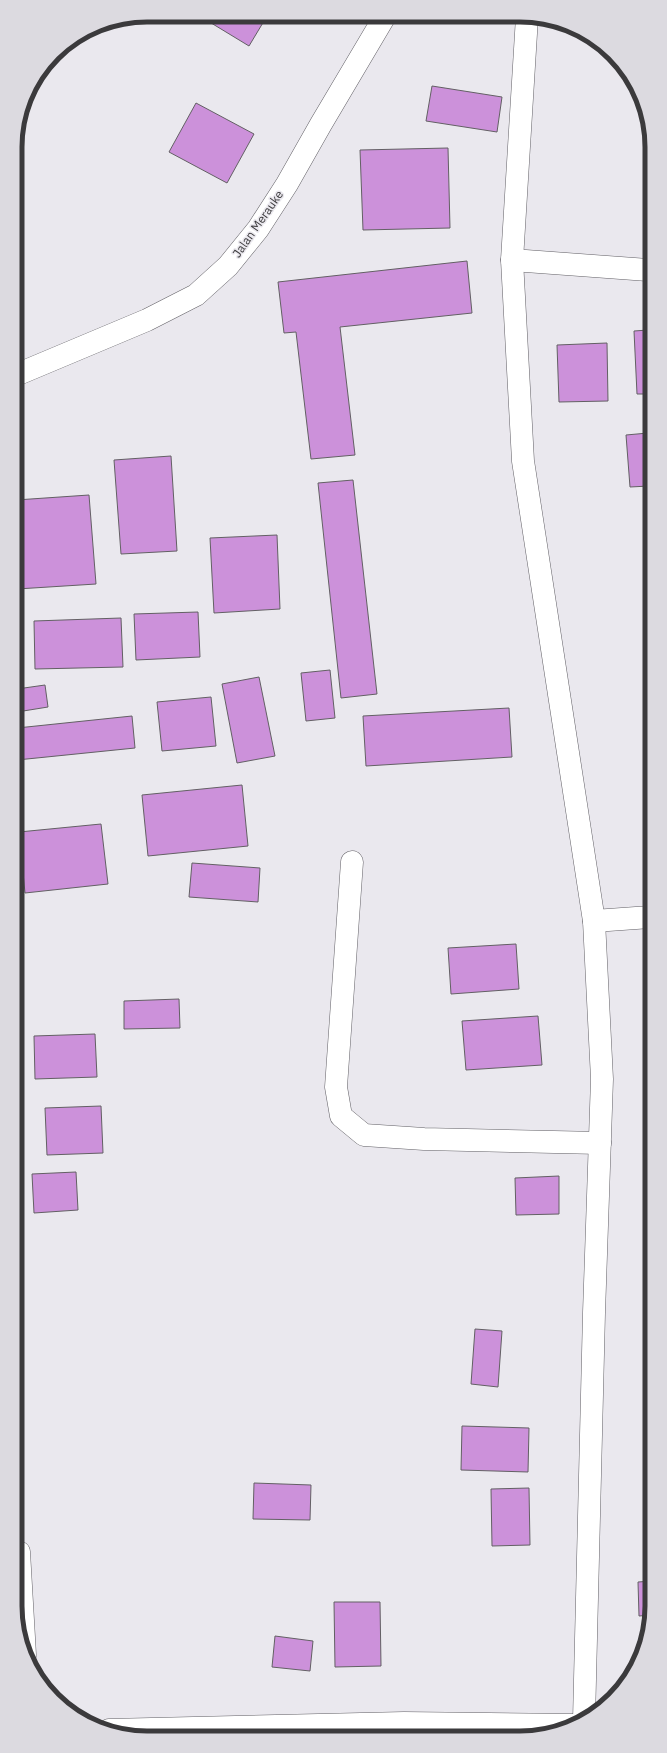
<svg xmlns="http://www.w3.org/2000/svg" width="667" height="1753" viewBox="0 0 667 1753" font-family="'IBM Plex Sans',sans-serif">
<rect width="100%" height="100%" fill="#eae8ee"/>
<g fill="#cc91da" stroke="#636064">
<polygon points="198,15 267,16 249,46"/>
<polygon points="432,86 502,97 497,132 426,121"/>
<polygon points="196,103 254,134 227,183 169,152"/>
<polygon points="448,148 450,228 363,230 360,150"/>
<polygon points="467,261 472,313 340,327 355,455 311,459 296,332 284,333 278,282"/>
<polygon points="648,330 648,394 637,394 634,331"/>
<polygon points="607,343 608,401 559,402 557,345"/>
<polygon points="648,433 649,486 630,487 626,435"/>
<polygon points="171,456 177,551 121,554 114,460"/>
<polygon points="353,480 377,694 341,698 318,483"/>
<polygon points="89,495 96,584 17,589 16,500"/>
<polygon points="277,535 280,609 214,613 210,538"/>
<polygon points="198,612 200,657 136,660 134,614"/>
<polygon points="121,618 123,667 35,669 34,621"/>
<polygon points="330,670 335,718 306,721 301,673"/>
<polygon points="259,677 275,756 237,763 222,684"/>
<polygon points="45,685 48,707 17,712 17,689"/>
<polygon points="211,697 216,746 162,751 157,702"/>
<polygon points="509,708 512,757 366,766 363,716"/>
<polygon points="132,716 135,748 17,760 17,728"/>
<polygon points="242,785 248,846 148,856 142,795"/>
<polygon points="101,824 108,884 25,893 19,832"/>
<polygon points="192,863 260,868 258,902 189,897"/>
<polygon points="516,944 519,989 451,994 448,948"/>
<polygon points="179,999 180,1028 124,1029 124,1001"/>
<polygon points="538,1016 542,1065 466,1070 462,1021"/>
<polygon points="95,1034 97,1077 35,1079 34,1036"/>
<polygon points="101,1106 103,1153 47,1155 45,1108"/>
<polygon points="76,1172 78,1210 34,1213 32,1174"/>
<polygon points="559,1176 559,1214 516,1215 515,1178"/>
<polygon points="475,1329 502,1331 498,1387 471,1384"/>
<polygon points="462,1426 529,1428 528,1472 461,1470"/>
<rect x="644" y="1435" width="7" height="42"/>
<polygon points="254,1483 311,1485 310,1520 253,1519"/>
<polygon points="529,1488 530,1545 492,1546 491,1489"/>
<polygon points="652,1581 652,1615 639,1616 638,1582"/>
<polygon points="334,1602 380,1602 381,1666 335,1667"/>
<polygon points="275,1636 313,1641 310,1671 272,1667"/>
</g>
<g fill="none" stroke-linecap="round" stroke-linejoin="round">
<g stroke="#626066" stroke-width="23">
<g id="minor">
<polyline points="527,17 512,260 523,461 594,921 602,1079 594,1313 584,1720"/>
<polyline points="512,260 648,270"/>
<polyline points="16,375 147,320 196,295 228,266 258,229 287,184 321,124 385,16"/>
<polyline points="352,862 336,1087 341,1116 364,1135 424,1139 600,1143"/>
<polyline points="594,921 650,917"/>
<polyline points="19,1552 25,1655"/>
<polyline points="109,1730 404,1723 574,1725"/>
</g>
</g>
<use href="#minor" stroke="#fff" stroke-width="22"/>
</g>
<g text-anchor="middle" stroke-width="3" stroke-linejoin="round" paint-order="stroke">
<g font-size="12" fill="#3b3a3c" stroke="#eae8ee">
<text transform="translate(258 224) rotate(-55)" y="4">Jalan Merauke</text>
</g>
</g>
<path d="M0 0H667V1753H0ZM147 22H520A125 125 0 0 1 645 147V1606A125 125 0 0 1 520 1731H147A125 125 0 0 1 22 1606V147A125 125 0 0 1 147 22Z" fill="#dcdae0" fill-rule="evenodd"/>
<path fill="none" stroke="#3b3a3c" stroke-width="5" d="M147 22H520A125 125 0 0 1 645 147V1606A125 125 0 0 1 520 1731H147A125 125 0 0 1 22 1606V147A125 125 0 0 1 147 22Z"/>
</svg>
